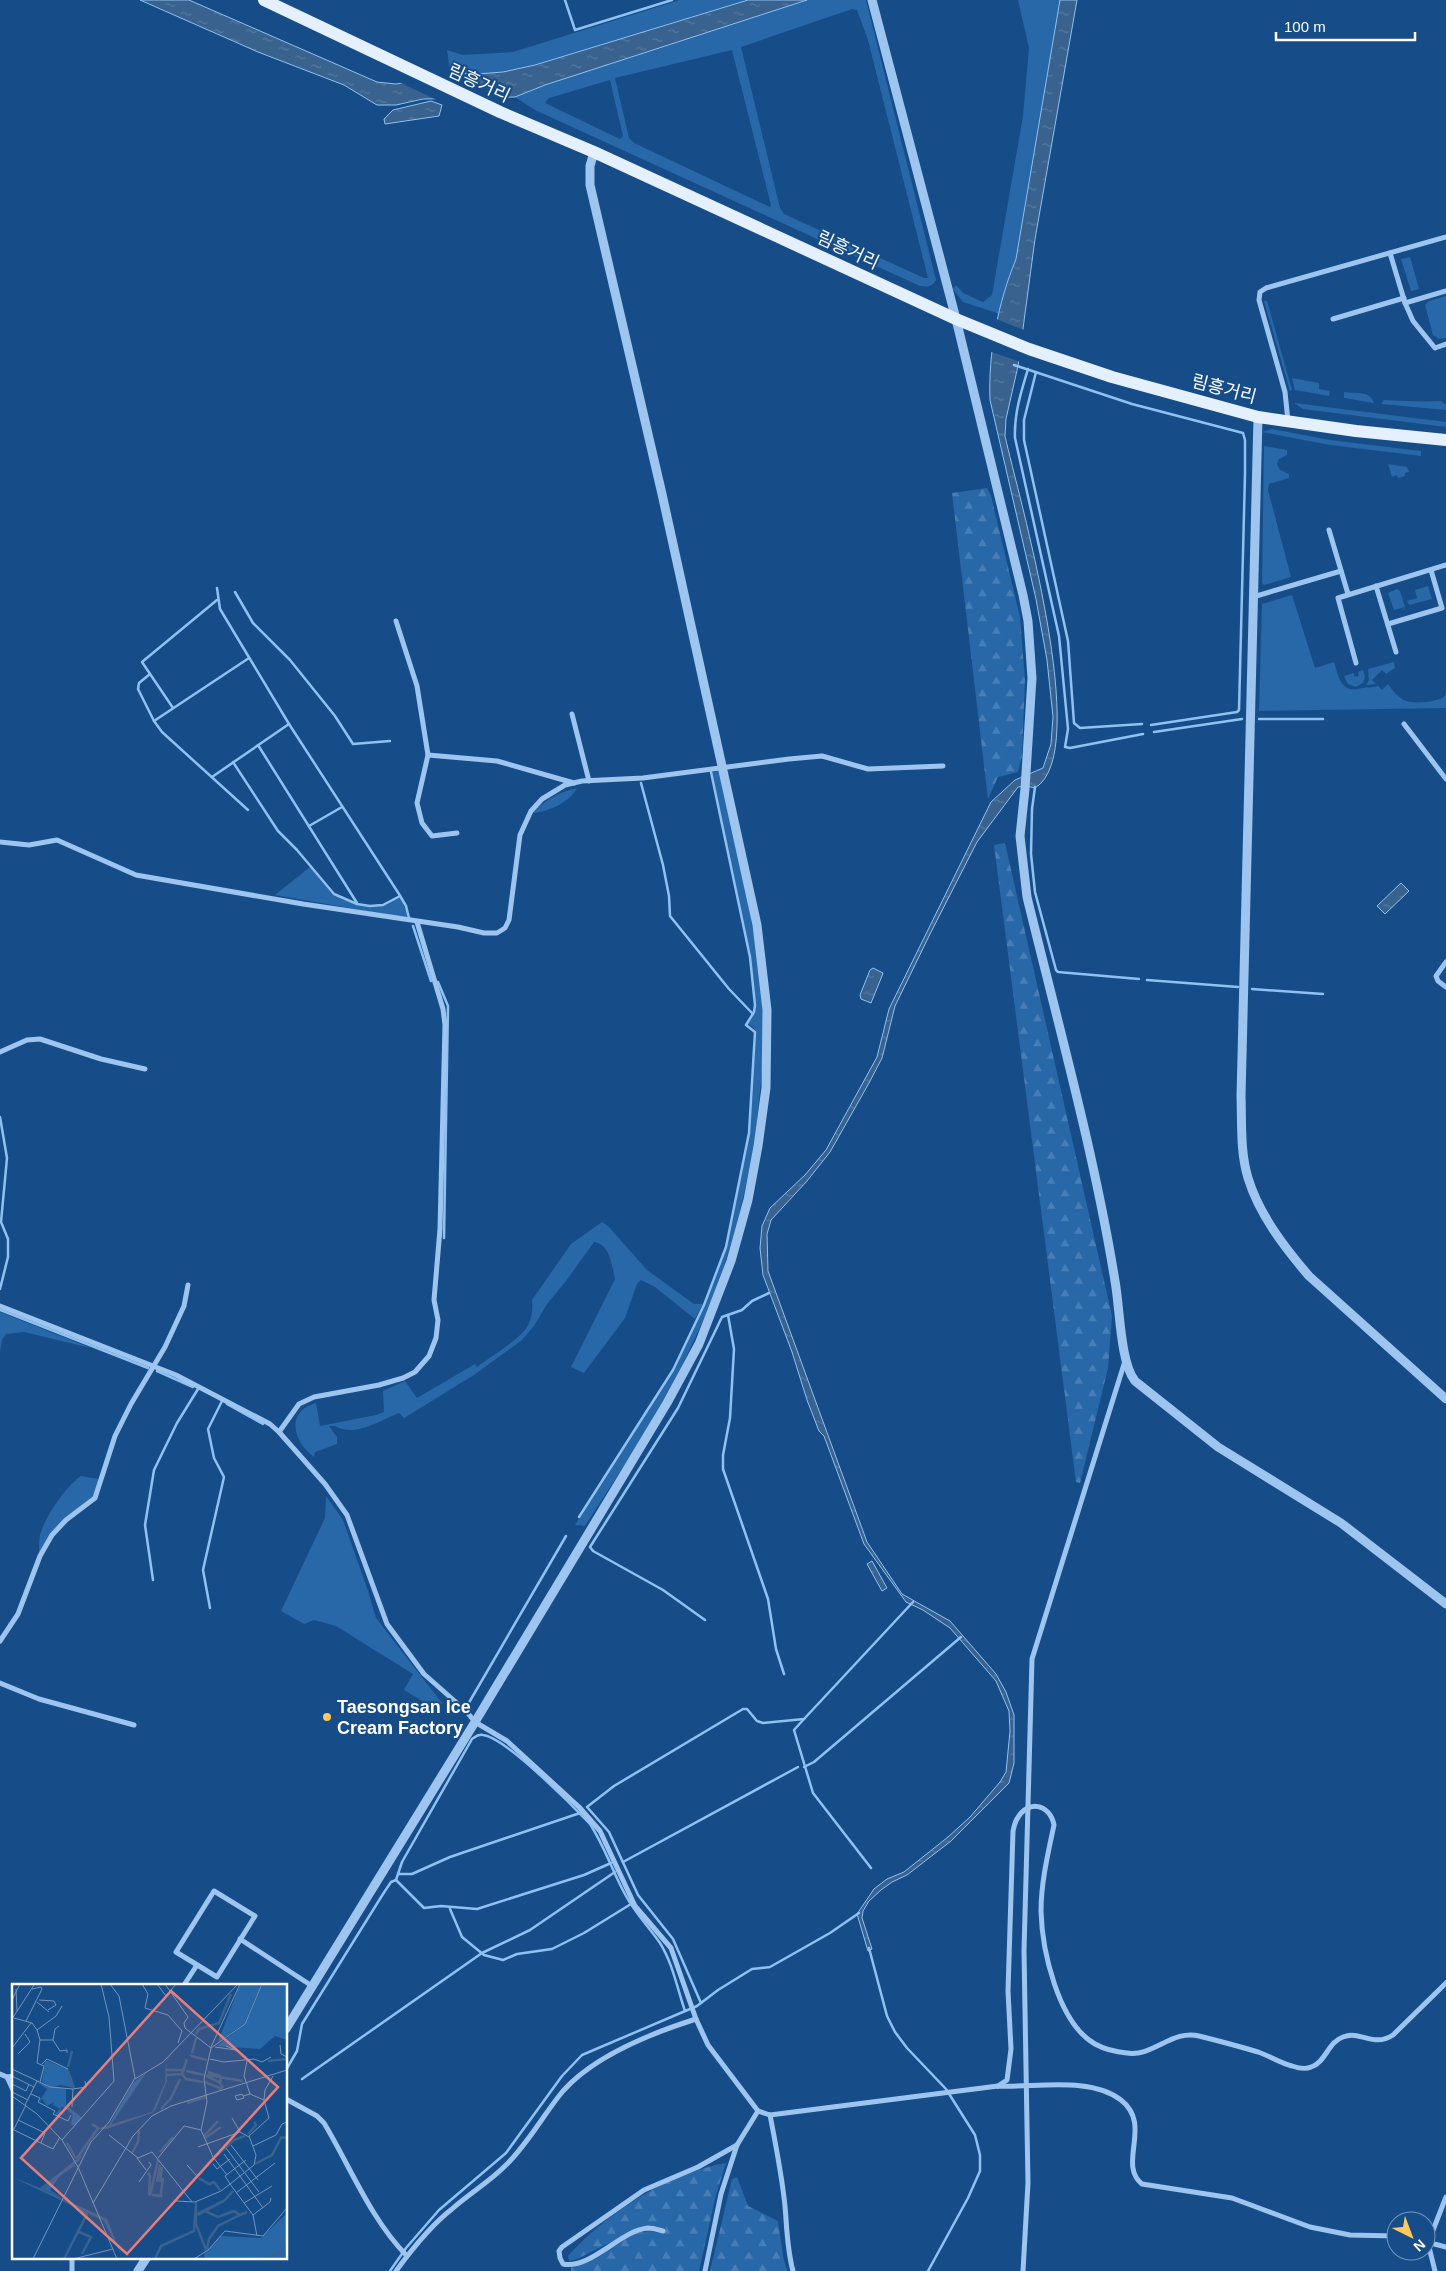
<svg xmlns="http://www.w3.org/2000/svg" width="1446" height="2271" viewBox="0 0 1446 2271" font-family="Helvetica,'Noto Sans KR',sans-serif">
<defs>
<pattern id="forest-firs" width="22" height="20" patternUnits="userSpaceOnUse" patternTransform="scale(1.25)"><rect width="22" height="20" fill="#2867a8"/><path d="M5 1l3.5 6h-7zM16 11l3.5 6h-7z" fill="#487eb5"/></pattern>
<pattern id="water-ripples" width="26" height="14" patternUnits="userSpaceOnUse" patternTransform="scale(1.25)"><rect width="26" height="14" fill="#39628e"/><path d="M2 4q2-2 4 0t4 0M15 11q2-2 4 0t4 0" fill="none" stroke="#577a9f"/></pattern>
</defs>
<rect width="100%" height="100%" fill="#164d89"/>
<g fill="#2867a8" fill-rule="evenodd">
<path d="M680,0H747L535,65C509,71 476,81 450,70L447,50L463,55L513,52Z"/>
<path d="M807,0H866L936,280C932,287 928,287 920,286L535,110L515,97L545,85ZM852,9L857,10L868,40L928,278H924L784,214L780,208L741,47ZM732,50L771,205L770,207L634,143L629,138L615,78ZM610,80L623,136L620,139L545,103L549,98Z"/>
<polygon points="1018,0 1060,0 1016,259 1009,278 1000,314 963,302 953,289 956,285 963,293 983,302 992,295 1023,116 1029,48"/>
<polygon points="1410,257 1419,289 1411,291 1401,259"/>
<polygon points="1446,296 1446,338 1439,339 1433,335 1425,305 1429,301"/>
<polygon points="1264,301 1267,301 1292,390 1290,391"/>
<polygon points="1292,378 1319,383 1319,389 1330,391 1329,396 1295,390"/>
<path d="M1344,392C1355,394 1370,390 1374,403L1344,398Z"/>
<path d="M1384,400C1403,401 1422,402 1441,401L1446,405V410L1381,404Z"/>
<polygon points="1294,403 1446,422 1446,427 1303,409"/>
<polygon points="1272,429 1330,440 1421,451 1421,456 1330,445 1262,432"/>
<polygon points="1264,446 1287,450 1287,455 1279,459 1277,464 1280,470 1289,474 1289,478 1269,484 1268,490 1291,577 1264,585 1262,583"/>
<polygon points="1388,464 1407,467 1409,472 1405,473 1405,476 1398,478 1397,475 1392,477"/>
<polygon points="1428,586 1432,599 1409,605 1407,601 1417,598 1415,590"/>
<polygon points="1397,589 1400,591 1405,607 1394,610 1388,593"/>
<path d="M1292,595L1315,668L1334,662C1339,678 1341,694 1362,688C1367,687 1373,688 1378,686L1382,690L1388,684C1392,690 1399,698 1406,701C1414,704 1439,702 1445,696L1446,691V708L1259,711L1262,604Z"/>
<polygon points="1394,662 1395,668 1386,674 1382,670 1372,680 1376,684 1366,685 1369,680 1368,669"/>
<polygon points="1363,670 1365,677 1363,683 1356,687 1348,684 1344,676 1354,673 1354,676 1357,677 1359,675 1358,672"/>
<path d="M719,771C736,850 758,930 763,1012C766,1044 761,1079 758,1112C747,1207 719,1298 673,1382C647,1432 615,1479 585,1526L575,1525L674,1370L705,1305L727,1248L750,1133L756,1031L753,1027L748,1024L755,1013L756,1005L751,957L712,772Z"/>
<path d="M577,788C570,802 548,812 533,813C544,800 559,792 577,788Z"/>
<polygon points="310,867 333,895 357,905 370,907 383,905 400,897 407,913 407,918 275,895"/>
<path d="M602,1222L608,1226L647,1270L694,1304H703L695,1319L655,1287L641,1280L637,1284L625,1318L584,1373L571,1367L615,1279C612,1266 610,1244 594,1242L566,1281L547,1304L534,1326L522,1340L474,1375L404,1418L399,1413C381,1420 354,1438 335,1426H329L337,1437V1444L315,1452L314,1457C293,1442 285,1411 316,1403L320,1426L376,1415L384,1412L383,1391L405,1381L417,1398L475,1364L477,1367C490,1357 519,1340 527,1327C532,1319 533,1308 532,1300L571,1244Z"/>
<polygon points="0,1312 91,1348 24,1332 6,1334 2,1340 0,1352"/>
<path d="M81,1476L99,1479L94,1496L64,1519L39,1555C39,1548 39,1541 40,1535C45,1517 66,1486 81,1476Z"/>
<polygon points="326,1496 343,1520 368,1591 376,1618 442,1703 437,1710 404,1690 413,1674 336,1626 314,1620 304,1624 281,1611 325,1518"/>
</g>
<g fill="url(#forest-firs)">
<polygon points="987,488 991,496 1020,617 1025,680 1022,756 1018,772 998,777 988,799 952,493"/>
<polygon points="1005,843 1112,1316 1108,1368 1080,1483 1076,1482 994,845"/>
<path d="M726,2163L716,2195L699,2271H571V2267C596,2262 624,2232 648,2231C653,2231 659,2233 663,2234L666,2229C658,2226 651,2225 643,2226L577,2259L569,2261L568,2256C608,2212 666,2174 726,2163Z"/>
<polygon points="737,2177 748,2206 778,2221 783,2256 787,2271 710,2271 732,2179"/>
</g>
<g fill="url(#water-ripples)" stroke="#8fc1f2">
<polygon points="140,0 189,0 377,82 396,84 456,73 477,74 503,72 535,65 748,0 807,0 545,85 515,97 423,99 396,105 377,105 344,85 258,52"/>
<path d="M1060,0H1077L1035,239L1018,366L1006,419L1005,436C1018,495 1094,753 1035,788L1026,786L1018,787L977,842L930,934L895,1006L882,1058L869,1083L830,1152L807,1181L771,1220L767,1234L768,1271L867,1542L902,1594L950,1621L996,1674L1006,1692L1014,1715V1763L1009,1783L951,1841L907,1875L892,1882L881,1890L869,1901L863,1911L862,1918L872,1949L868,1951L857,1914L874,1889L887,1879L904,1872L948,1837L970,1817L1000,1782L1006,1772L1010,1731L1009,1711L996,1681L950,1628L923,1610L906,1602L864,1544L824,1436L819,1431L807,1400L792,1352L763,1275L760,1248L762,1226L770,1208L805,1175L826,1150L877,1057L889,1009L991,802L1015,780L1043,768L1051,744L1053,717L1047,660L1036,599L990,400C988,353 998,303 1016,259Z"/>
<polygon points="431,101 442,105 439,116 385,124 384,119 393,110"/>
<polygon points="1401,883 1409,891 1385,914 1377,906"/>
<polygon points="873,968 883,973 882,976 871,1003 861,999 860,995 870,970"/>
<polygon points="872,1561 887,1588 882,1591 867,1564"/>
</g>
<g fill="#164d89">
<polygon points="450,71 510,99 442,101 445,104 397,81"/>
<polygon points="996,319 1024,330 1020,362 989,351"/>
</g>
<g fill="none" stroke-linecap="round" stroke-linejoin="round">
<g stroke="#8fc1f2" stroke-width="2.5">
<polyline points="565,0 575,30 672,0"/>
<polyline points="1014,365 1132,404 1243,433 1245,440 1245,474 1239,710 1237,712 1151,725"/>
<path d="M1028,369C1021,392 1014,414 1015,438L1059,636L1068,729L1065,747L1070,748L1143,734"/>
<polyline points="1036,372 1024,420 1024,440 1068,641 1074,723 1080,728 1142,724"/>
<polyline points="217,588 220,609 289,724 399,894 406,906 409,918"/>
<polyline points="235,592 253,623 290,660 335,716 353,744 390,741"/>
<polyline points="150,674 139,683 138,689 154,721 162,732 248,810"/>
<polyline points="173,708 142,662 217,600"/>
<polyline points="1259,719 1323,719"/>
<polyline points="154,721 249,658"/>
<polyline points="1154,732 1242,719"/>
<polyline points="258,745 357,903"/>
<polyline points="233,762 278,831 297,850 334,894 357,904 370,906 383,905 400,896"/>
<polyline points="212,777 289,724"/>
<polyline points="641,783 663,865 669,896 670,916 729,989 753,1014"/>
<polyline points="1035,787 1032,809 1031,854 1035,892 1056,970 1058,972 1139,979"/>
<polyline points="309,826 342,807"/>
<polyline points="413,926 431,981"/>
<polyline points="1147,980 1238,987"/>
<polyline points="438,982 448,1006 444,1238"/>
<polyline points="1252,989 1323,994"/>
<polyline points="0,1117 7,1158 1,1222 8,1239 8,1257 0,1289"/>
<polyline points="0,1310 148,1368"/>
<polyline points="728,1315 734,1349 730,1418 723,1455 723,1469 768,1599 776,1649 784,1674"/>
<polyline points="157,1371 193,1387"/>
<polyline points="227,1404 263,1424"/>
<polyline points="579,1517 673,1370 704,1305 726,1247 749,1133 755,1032 746,1025 754,1012 755,1005 750,957 711,772"/>
<polyline points="153,1580 145,1525 154,1470 177,1423 198,1389"/>
<polyline points="210,1608 203,1570 224,1477 214,1458 208,1429 222,1401"/>
<polyline points="705,1620 663,1590 593,1551 590,1547 678,1408 722,1317 742,1310 752,1301 769,1293"/>
<polyline points="467,1706 566,1536"/>
<polyline points="804,1719 794,1730 813,1793 871,1868"/>
<polyline points="804,1767 814,1762 961,1637"/>
<polyline points="623,1862 798,1767"/>
<polyline points="398,1874 412,1874 450,1857 580,1813"/>
<polyline points="396,1880 424,1908 441,1906 477,1909 584,1875 611,1863"/>
<polyline points="450,1909 462,1937 484,1955 503,1960 517,1954 552,1949 584,1933 631,1904"/>
<polyline points="869,1948 887,2016 895,2032 907,2048 946,2089 975,2135 980,2155 980,2171 968,2198 928,2271"/>
<polyline points="701,2003 673,1939 638,1895 609,1832 587,1807 614,1786 743,1709 747,1709 757,1721 763,1723 804,1719 913,1602"/>
<path d="M286,2070L297,2051L302,2024L383,1894L391,1882L396,1880L402,1862L472,1739C475,1737 478,1734 483,1735C505,1737 573,1806 590,1824C605,1847 613,1873 626,1896C635,1913 649,1927 660,1943C673,1964 677,1988 685,2011"/>
<polyline points="302,2079 482,1953 530,1930 615,1872"/>
<polyline points="390,2271 406,2248 439,2210 506,2153 562,2076 582,2055 697,2006 718,1990 752,1969 770,1967 830,1933 859,1913"/>
</g>
<g stroke="#9dc5ef" stroke-width="5">
<polyline points="1390,253 1405,303 1413,321 1435,348 1446,344"/>
<polyline points="1405,303 1446,291"/>
<polyline points="1333,319 1404,298"/>
<polyline points="1288,421 1285,392 1259,300 1260,292 1266,288 1446,237"/>
<polyline points="1329,530 1348,594"/>
<polyline points="1376,586 1396,652"/>
<polyline points="1253,597 1341,571"/>
<polyline points="396,621 417,686 428,755 417,803 422,823 432,836 457,833"/>
<polyline points="1388,624 1442,608 1431,570"/>
<polyline points="1356,663 1338,598 1446,565"/>
<polyline points="572,714 589,781"/>
<polyline points="1404,724 1446,779"/>
<polyline points="428,755 497,761 574,783"/>
<polyline points="0,842 29,845 57,840 136,875 303,904 458,927 484,933 497,933 505,928 509,920 520,835 531,811 542,799 565,785 582,781 643,778 789,759 822,756 868,769 943,766"/>
<polyline points="1446,962 1436,976 1438,981 1446,987"/>
<polyline points="0,1052 27,1040 40,1039 101,1059 145,1069"/>
<path d="M0,1306L176,1375L270,1424L279,1432L325,1484L347,1515L387,1624L424,1674L467,1712L475,1722L507,1741L579,1807L600,1831L635,1906L671,1948L696,2019L708,2045L758,2111L770,2115L998,2086C1035,2088 1090,2076 1121,2100C1153,2125 1117,2164 1142,2184L1232,2198L1310,2227L1350,2235L1396,2236"/>
<polyline points="279,1432 299,1404 314,1397 379,1385 403,1378 415,1372 429,1356 436,1338 438,1320 434,1300 440,1229 445,1025 443,1009 417,922"/>
<polyline points="0,1641 18,1614 40,1556 52,1535 66,1520 95,1498 115,1436 131,1404 165,1347 184,1306 188,1285"/>
<polyline points="0,1683 39,1699 134,1725"/>
<polygon points="214,1891 255,1916 217,1977 176,1952"/>
<polyline points="240,1939 312,1986"/>
<polyline points="184,1985 197,1965"/>
<polyline points="0,2074 7,2077 14,2076"/>
<polyline points="7,2077 14,2092"/>
<path d="M998,2086L1007,2080L1011,2049L1008,1991L1013,1831C1014,1827 1015,1822 1017,1819C1028,1799 1050,1804 1054,1825C1048,1853 1041,1883 1041,1911C1042,1950 1058,2023 1095,2044C1104,2049 1116,2052 1127,2053C1153,2057 1173,2029 1199,2036C1219,2041 1238,2046 1258,2052C1270,2056 1280,2063 1292,2066C1298,2068 1305,2070 1311,2067C1326,2062 1328,2042 1343,2037C1361,2030 1373,2048 1393,2035L1446,1983"/>
<path d="M286,2099L317,2116L324,2123C351,2168 370,2218 407,2256"/>
<path d="M770,2115C776,2146 782,2176 785,2206C787,2229 787,2249 793,2271"/>
<path d="M663,2231C659,2230 653,2228 648,2228C621,2230 590,2270 563,2264L560,2258L559,2251L562,2247L644,2190L698,2167L737,2145"/>
<polyline points="1427,2242 1446,2247"/>
<polyline points="72,2257 72,2271"/>
<path d="M396,2271C412,2249 430,2226 452,2209C469,2194 489,2182 505,2166C528,2144 543,2115 563,2091C594,2056 652,2033 696,2019"/>
<polyline points="705,2271 721,2194 737,2145 758,2111"/>
<polyline points="1023,2271 1028,2183 1024,1951 1032,1659 1125,1361"/>
<polyline points="1435,2271 1428,2243 1446,2197"/>
</g>
<g stroke="#9dc5ef" stroke-width="9">
<path d="M872,0L956,319L1023,595L1028,621L1032,678L1025,789L1020,836L1027,897C1058,1024 1094,1152 1115,1281C1120,1308 1120,1362 1135,1381L1218,1447L1341,1523L1446,1604"/>
<path d="M1258,417L1241,1096C1242,1123 1240,1152 1248,1178C1259,1214 1284,1247 1309,1276L1446,1399"/>
<polyline points="286,2029 475,1722 667,1403 699,1344 731,1261 748,1200 758,1146 766,1088 767,1010 757,925 662,494 590,185 590,166 594,152"/>
<polyline points="138,2271 147,2257"/>
</g>
<polyline stroke="#e5f0ff" stroke-width="12" points="264,0 500,112 594,152 956,319 1029,349 1112,377 1258,417 1356,431 1446,440"/>
</g>
<circle fill="#ffc95b" stroke="#164d89" stroke-width="2" cx="327" cy="1717" r="5"/>
<g text-anchor="middle" stroke-width="4" stroke-linejoin="round" paint-order="stroke">
<g font-size="18" fill="#fff" stroke="#164d89">
<text transform="translate(479 83) rotate(25)" y="6">림흥거리</text>
<text transform="translate(848 250) rotate(25)" y="6">림흥거리</text>
<text transform="translate(1224 389) rotate(15)" y="6">림흥거리</text>
</g>
<g font-size="18" font-weight="bold" fill="#fff" stroke="#164d89" text-anchor="start">
<text x="337" y="1713">Taesongsan Ice<tspan x="337" dy="21">Cream Factory</tspan></text>
</g>
</g>
<g transform="translate(12 1984)">
<rect width="275" height="275" fill="#164d89"/>
<path d="M25,98L54,105V121L70,134L62,142L59,140L61,131L53,124L50,123L47,132L43,130L48,125L41,121L39,124L42,118L35,122L30,115L27,118L35,105ZM62,180L64,184V185L62,182L47,193L38,206L49,213L31,205Z" fill="#2867a8"/>
<path d="M228,0H250L232,40L206,58ZM251,0H275V56L263,52L248,65L205,62L233,40ZM33,76L56,85L62,104L49,101L39,103L30,98ZM134,89L98,142L97,141L121,99Z" fill="#2867a8"/>
<path d="M275,229L273,275H193L192,270L209,252L249,254Z" fill="#2867a8"/>
<path d="M181,69L179,72H160L154,77L155,97L144,125L140,129L95,145H87L67,177L31,205L95,235L111,275L92,237L0,193L28,204L70,171L87,144L140,128L153,99L154,76L159,72H177Z" fill="#39628e"/>
<path fill="none" stroke="#39628e" stroke-width="2.5" d="M184,50L187,45L207,39L219,10M180,69L184,54M179,72L195,76M256,77L275,75M56,83L60,67M154,86H173M56,87L62,104M174,87L192,91M196,88L208,92L209,99M170,90L175,75M154,91L170,90L174,95L191,98M195,91L231,97M194,92L207,98L211,104M193,98L210,105M175,119L194,113M149,125L159,114L168,95M236,150L244,141L242,138M192,152L206,137M193,154L209,143M55,159L64,175M148,168L161,153M120,169L126,158L127,147M203,173L222,156L233,152M65,174L86,144L80,140M243,180L260,171L269,154L275,153M136,189L138,192L137,211M187,191L200,175M187,194L197,200L202,198L208,206M145,198L148,181M148,198L150,183M149,210L151,194M140,211L149,212V206M138,212L146,176M184,218V240L194,266M195,226L212,217M185,230L213,216L221,207M186,231L193,227L206,233L222,227L228,231L235,228M67,248L79,253L70,270M195,265L197,255L206,242L228,231M257,273L271,267L275,249M52,275L75,230L64,224M143,275L149,262L182,247L184,220"/>
<path fill="none" stroke="#7394b8" stroke-width="1" d="M130,0L136,10L133,24L156,31L170,47L166,59M145,0L154,12L164,0M153,0L176,33L172,39L173,44L199,64L192,95L195,118L189,146L201,173L215,191M4,5L5,27M0,16L8,0M27,16L42,17L44,21L36,26M25,18L37,28M2,34L20,39L25,46L28,56L25,79L32,82L28,98M0,35L22,1M14,37L30,5L29,3L20,5M25,46L44,32L50,22M28,56H41L43,45L47,42M41,56L48,67L55,66V69M268,61L269,70L275,73M199,63L228,0M203,63L224,66L214,62M0,64L19,39M199,64L233,40L250,0M6,70L18,58L13,50M198,75L212,78L242,75L250,78L259,73M30,80L35,75L56,85M0,85L38,103L61,105L74,103L73,97M0,92L22,103M123,95L151,78L226,0M0,100L14,107L17,100M0,108L16,116M19,110L28,114L26,118L43,127L41,130L56,137L59,131M230,110L232,114L225,116L223,112ZM238,110L252,116L257,134L237,152L244,171L242,181L218,200L241,231L245,252M0,112L25,130L50,156L66,183L105,275M231,112L238,110L232,92L235,77M252,116L253,106L261,92M13,121L25,97M60,123L61,105M220,134L228,148L237,153M6,136L33,149L29,159M0,145L41,165L48,153M2,145L14,121M97,151L126,174L140,168L180,218M50,156L102,97L97,33L89,0M219,161L246,196M241,162L264,151L270,140L275,138M186,163L228,148M214,164L247,208M212,170L251,224M125,174L134,186M146,174L172,142L189,146M201,180L205,185L218,175M175,181L186,193M127,198L139,181L137,178M171,208L185,193M224,209L263,179M163,217L183,218L209,207L218,200L213,192L234,176M81,219L121,152L140,132L159,122L275,86M232,219L260,202M241,231L258,218L259,214M21,275L79,158L97,138L123,94L107,12L98,0M61,275L101,265M182,275L196,266L213,247L251,252L275,224"/>
<path fill="#e67e7e" fill-opacity="0.15" stroke="#e67e7e" stroke-width="2.5" d="M159,7L266,103L115,270L9,174Z"/>
<rect width="275" height="275" fill="none" stroke="#fff" stroke-width="2.5"/>
</g>
<g transform="translate(1411 2236) rotate(138)"><circle r="24" fill="#164d89" stroke="#7394b8"/>
<path d="M0-4L9 19L0 12L-9 19Z" fill="#ffc95b"/>
<text y="-8" font-size="14" font-weight="bold" text-anchor="middle" fill="#ffffff">N</text>
</g>
<path d="M1276 32v8h139v-8" fill="none" stroke="#ffffff" stroke-width="2.5"/>
<text x="1284" y="32" font-size="15" fill="#ffffff" stroke="#164d89" stroke-width="4" paint-order="stroke">100 m</text>
</svg>
